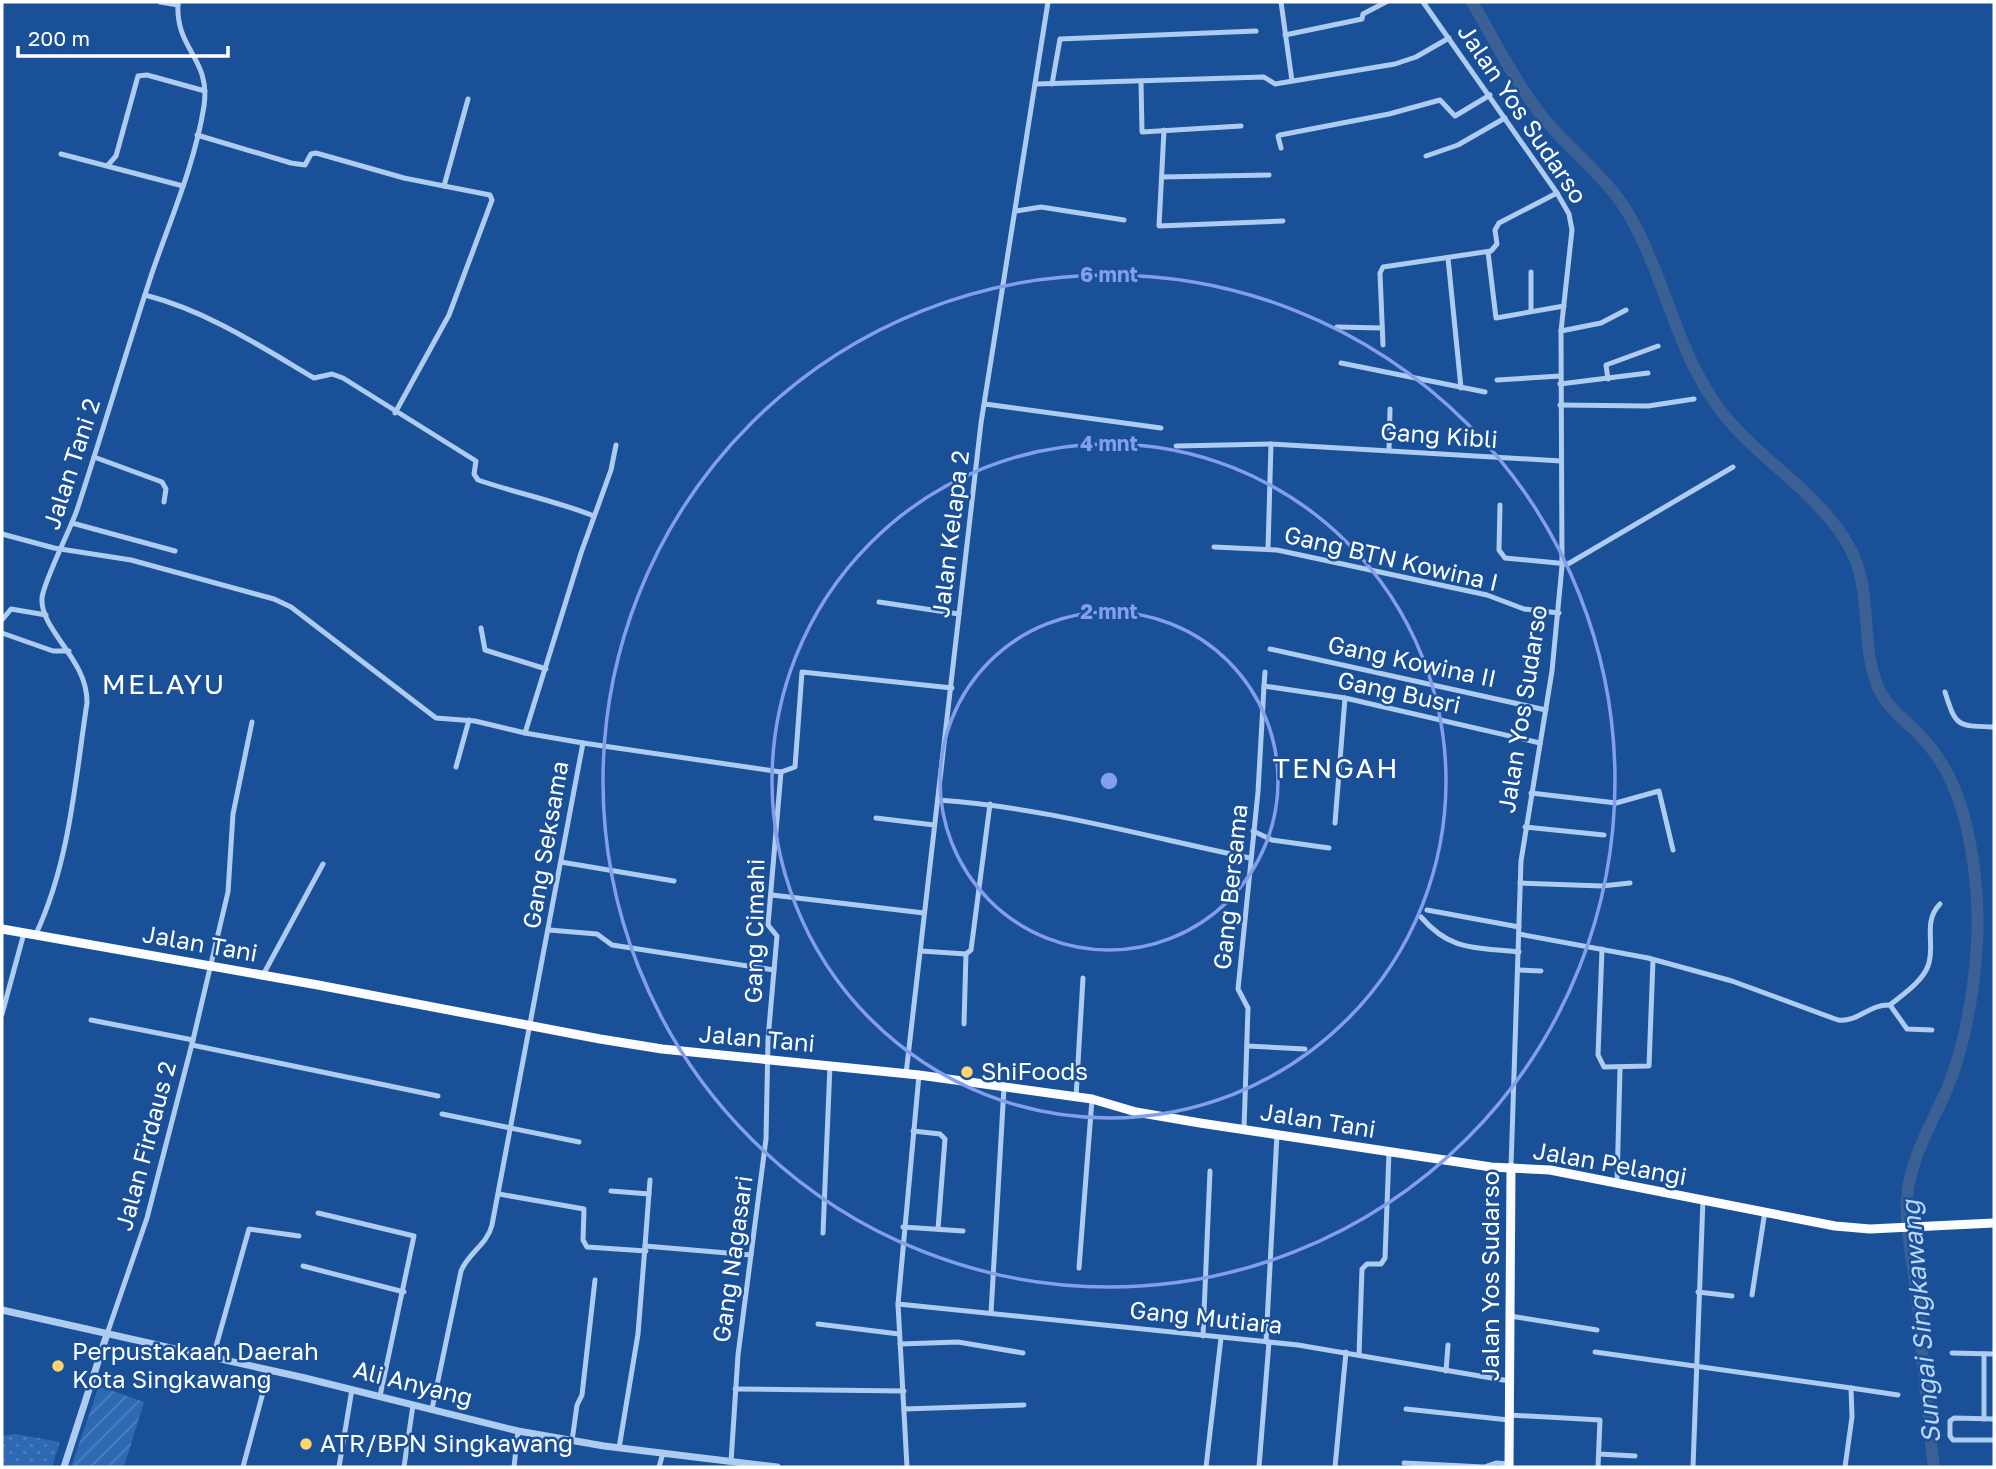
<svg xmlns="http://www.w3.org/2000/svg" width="1996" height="1469" viewBox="0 0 1996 1469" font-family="'Golos Text',sans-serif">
<defs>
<pattern id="grass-dots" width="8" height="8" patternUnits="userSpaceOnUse" patternTransform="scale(1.75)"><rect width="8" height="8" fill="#2e69b4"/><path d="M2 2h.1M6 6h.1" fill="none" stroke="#4d80bf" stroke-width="1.8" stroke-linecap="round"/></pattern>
<pattern id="garden-furrows" width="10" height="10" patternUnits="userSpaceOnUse" patternTransform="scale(1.75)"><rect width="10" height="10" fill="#2e69b4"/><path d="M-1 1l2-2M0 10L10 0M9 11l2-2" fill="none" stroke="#4d80bf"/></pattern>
</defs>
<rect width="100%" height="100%" fill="#1a5097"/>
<polygon fill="url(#grass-dots)" points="15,1434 60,1442 52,1467 2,1467 2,1436"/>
<polygon fill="url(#garden-furrows)" points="99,1386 144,1402 124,1467 71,1467"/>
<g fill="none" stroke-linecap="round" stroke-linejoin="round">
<path stroke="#3b6094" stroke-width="12" d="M1472,2C1495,41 1517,86 1546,121C1572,152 1606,177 1628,213C1663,272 1674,342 1713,400C1751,457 1819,489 1851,550C1873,592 1860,646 1878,687C1887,709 1911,724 1926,742C1961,782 1971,836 1976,887C1982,948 1970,1033 1947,1089C1933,1121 1913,1154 1908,1189C1903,1222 1913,1262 1917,1295C1923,1353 1926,1410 1934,1467"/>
<g stroke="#aecbf0" stroke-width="5">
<polyline points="160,2 178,5"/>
<polyline points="1281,2 1292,81"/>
<polyline points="1423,2 1557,193 1569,214 1572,230 1561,331 1562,566 1552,671 1521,861 1511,1167"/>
<polyline points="1285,35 1362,19 1363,14 1386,2"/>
<polyline points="1141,81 1142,132 1241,126"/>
<polyline points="1036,84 1264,77 1275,84 1395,64 1416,57 1449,38"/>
<polyline points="1052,84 1060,39 1256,31"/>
<polyline points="1164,130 1159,226 1283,221"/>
<polyline points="197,135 291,163 305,165 311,154 316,153 404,178 444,186 468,99"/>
<polyline points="1281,148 1278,136 1280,135 1389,114 1440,100 1455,116 1490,95"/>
<polyline points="61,154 183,186"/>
<polyline points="1426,156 1458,145 1505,118"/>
<polyline points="108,165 116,156 138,76 147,75 205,91"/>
<polyline points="1162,177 1269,175"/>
<polyline points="1016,211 1041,207 1124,220"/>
<polyline points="1488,252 1496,318 1564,306"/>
<polyline points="1448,258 1461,388"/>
<polyline points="1531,272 1531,311"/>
<path d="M145,295C207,311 260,346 314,378L332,374L343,378L476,461L474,474L478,480C516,493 556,501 594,516"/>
<polyline points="1337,327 1382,328"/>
<polyline points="1561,331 1601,323 1626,310"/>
<polyline points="1383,345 1380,273 1383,267 1491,251 1497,244 1495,230 1499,223 1557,193"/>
<polyline points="1341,363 1485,392"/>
<polyline points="1608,379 1606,365 1658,346"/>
<polyline points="1497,380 1560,376"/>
<polyline points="1560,384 1648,373"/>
<polyline points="985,404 1161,428"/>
<polyline points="1560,405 1648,406 1694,399"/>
<polyline points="395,413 449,315 492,200 490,195 444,186"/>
<polyline points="1176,446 1271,444 1561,461"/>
<polyline points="1389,450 1390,409"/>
<polyline points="94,457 162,482 166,489 164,502"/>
<polyline points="1500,505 1499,550 1505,558 1568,564 1733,467"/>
<polyline points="72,523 175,551"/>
<polyline points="2,534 54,548 131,560 274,599 291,607 436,718 475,721 525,733 581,553 611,470 616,445"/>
<polyline points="1214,547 1277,550 1487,595 1524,609 1559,613"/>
<polyline points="1268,549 1271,444"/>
<polyline points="879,602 959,614"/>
<polyline points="2,620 11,609 46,615"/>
<polyline points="481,628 485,650 546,669"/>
<polyline points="2,633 53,651 69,651"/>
<polyline points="1270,649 1546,710"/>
<polyline points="1265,672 1264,686 1345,698 1540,743"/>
<path d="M1945,692C1956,727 1957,726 1994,727"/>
<polyline points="525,733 583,743"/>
<polyline points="456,767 469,720"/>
<polyline points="1531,793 1616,803 1659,791 1673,850"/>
<path d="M938,800C1044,807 1147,837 1250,858"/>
<polyline points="876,818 934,825"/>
<polyline points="1335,823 1345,698"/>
<polyline points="1525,827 1604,835"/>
<polyline points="1253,831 1272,840 1329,848"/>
<polyline points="561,862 674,881"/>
<polyline points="1520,883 1602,886 1630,883"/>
<polyline points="772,895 924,913"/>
<polyline points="1427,910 1519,927"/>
<path d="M1421,917C1451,952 1476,947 1519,952"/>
<polyline points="549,930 597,934 612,945 774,970"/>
<path d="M36,934C70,861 75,781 87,703C88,659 40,631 42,598C43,583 70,530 77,510C103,431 126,352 152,273C171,218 195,163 204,106C211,57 175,51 178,2"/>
<path d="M1519,934L1648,958L1732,981L1838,1020C1857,1023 1869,1004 1890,1005L1907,1029L1932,1030"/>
<polyline points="1602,949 1598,1055 1604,1067 1649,1066 1653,960"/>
<polyline points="921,951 966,954 971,950 990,804"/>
<polyline points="1518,970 1541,971"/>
<polyline points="263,975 323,864"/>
<path d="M1890,1005C1902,995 1922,982 1928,966C1936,945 1922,922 1940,904"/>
<polyline points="2,1014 24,933"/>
<polyline points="91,1020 193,1040"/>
<polyline points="964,1024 966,954"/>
<polyline points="192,1045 438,1096"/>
<polyline points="1247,1046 1305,1049"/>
<polyline points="906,1074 981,423 1048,2"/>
<polyline points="1076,1097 1083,978"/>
<polyline points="442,1114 579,1142"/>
<polyline points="1244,1129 1248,1008 1238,989 1258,792 1264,686"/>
<polyline points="913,1131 940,1134 945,1139 938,1229"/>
<polyline points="1617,1183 1620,1069"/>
<polyline points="611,1191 649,1194"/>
<polyline points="499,1194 584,1209 583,1240 587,1247 646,1251"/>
<polyline points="318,1213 414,1236 380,1396"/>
<polyline points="903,1227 963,1231"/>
<polyline points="823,1233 830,1065"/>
<polyline points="645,1246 650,1180"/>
<polyline points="303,1266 404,1292"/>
<polyline points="1079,1268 1092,1099"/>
<polyline points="1698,1292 1732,1296"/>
<polyline points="1752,1295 1765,1211"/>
<polyline points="898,1304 1298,1345 1509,1381"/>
<polyline points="991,1313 1004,1087"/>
<polyline points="1510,1316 1597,1330"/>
<polyline points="818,1324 899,1334"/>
<polyline points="107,1334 147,1218 193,1040 228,892 233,814 252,722"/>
<polyline points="1203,1336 1210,1171"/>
<polyline points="1266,1342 1277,1134"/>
<polyline points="900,1344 958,1342 1023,1353"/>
<polyline points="1595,1352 1851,1388 1852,1417 1845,1467"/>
<polyline points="1952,1353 1994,1354"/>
<polyline points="1359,1355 1362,1269 1367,1264 1381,1264 1385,1258 1389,1152"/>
<polyline points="213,1357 249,1229 299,1236"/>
<polyline points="1446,1371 1448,1345"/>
<polyline points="1851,1388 1898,1395"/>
<polyline points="735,1389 904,1391"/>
<path d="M432,1409L461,1271C469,1252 487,1245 492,1225L583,743L781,772"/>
<polyline points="904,1409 1024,1405"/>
<polyline points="1406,1409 1509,1420"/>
<polyline points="1509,1415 1600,1420 1598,1467"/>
<polyline points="1984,1419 1984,1354"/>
<polyline points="1994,1419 1954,1418 1950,1421 1950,1436 1953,1440 1994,1440"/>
<polyline points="572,1441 577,1405 582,1395 595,1280"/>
<polyline points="619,1448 638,1334 645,1246 751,1255"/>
<polyline points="1599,1454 1635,1456"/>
<polyline points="731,1462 738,1355 766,1139 768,1039 777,936 768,925 781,772 795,767 802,672 952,688"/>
<polyline points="1404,1463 1484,1467 1496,1463 1509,1464"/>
<polyline points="243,1467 269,1370"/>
<polyline points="339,1467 352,1389"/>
<polyline points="404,1467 413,1405"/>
<polyline points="514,1467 518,1431"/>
<polyline points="659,1467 663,1453"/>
<polyline points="907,1467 898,1304 919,1075"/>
<polyline points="1206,1467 1221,1338"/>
<polyline points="1259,1467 1269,1342"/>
<polyline points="1335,1467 1346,1352"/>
<polyline points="1693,1467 1703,1199"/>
</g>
<g stroke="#aecbf0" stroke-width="7">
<polyline points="2,1310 305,1378 518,1431 604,1446 777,1467"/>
<polyline points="64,1467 107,1334"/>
</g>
<polyline stroke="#f7faff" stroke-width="9" points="1509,1467 1511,1167"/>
<polyline stroke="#fbfcff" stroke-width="9" points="2,929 318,985 600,1039 662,1049 919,1075 1092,1099 1136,1112 1200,1123 1491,1167 1550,1170 1835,1226 1870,1229 1994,1223"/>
</g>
<g fill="none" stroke="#839eea" stroke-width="3.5">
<circle cx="1109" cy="781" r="169"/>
<circle cx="1109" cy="781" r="337"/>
<circle cx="1109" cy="781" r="506"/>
</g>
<g fill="#ffd66d" stroke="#1a5097" stroke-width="2.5">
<circle cx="967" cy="1072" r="7"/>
<circle cx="58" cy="1366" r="7"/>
<circle cx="306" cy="1444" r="7"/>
</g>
<g text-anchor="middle" stroke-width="5" stroke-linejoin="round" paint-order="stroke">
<g font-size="24" fill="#fff" stroke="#1a5097">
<text transform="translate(1522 114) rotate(56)" y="8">Jalan Yos Sudarso</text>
<text transform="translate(1439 436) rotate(4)" y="8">Gang Kibli</text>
<text transform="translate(72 464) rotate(-72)" y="8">Jalan Tani 2</text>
<text transform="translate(951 534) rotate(-83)" y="8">Jalan Kelapa 2</text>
<text transform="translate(1391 559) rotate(13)" y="8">Gang BTN Kowina I</text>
<text transform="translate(1412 662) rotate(12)" y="8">Gang Kowina II</text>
<text transform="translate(1399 693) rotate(12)" y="8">Gang Busri</text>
<text transform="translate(1523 709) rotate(-81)" y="8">Jalan Yos Sudarso</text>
<text transform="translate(546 845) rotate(-80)" y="8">Gang Seksama</text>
<text transform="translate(1231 887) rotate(-84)" y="8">Gang Bersama</text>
<text transform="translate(755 931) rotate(-89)" y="8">Gang Cimahi</text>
<text transform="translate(200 944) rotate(10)" y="8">Jalan Tani</text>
<text transform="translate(757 1039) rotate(5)" y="8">Jalan Tani</text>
<text transform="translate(1318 1121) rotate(9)" y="8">Jalan Tani</text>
<text transform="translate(146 1146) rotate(-75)" y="8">Jalan Firdaus 2</text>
<text transform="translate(1610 1164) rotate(10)" y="8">Jalan Pelangi</text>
<text transform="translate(733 1259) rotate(-82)" y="8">Gang Nagasari</text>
<text transform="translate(1491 1276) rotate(-90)" y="8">Jalan Yos Sudarso</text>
<text transform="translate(1206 1318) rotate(6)" y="8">Gang Mutiara</text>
<text transform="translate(413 1384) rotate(14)" y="8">Ali Anyang</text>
</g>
<g font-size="24" fill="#fff" stroke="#1a5097" text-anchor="start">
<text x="981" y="1080">ShiFoods</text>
<text x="72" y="1360">Perpustakaan Daerah<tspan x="72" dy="28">Kota Singkawang</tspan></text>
<text x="320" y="1452">ATR/BPN Singkawang</text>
</g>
<g font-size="26" font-style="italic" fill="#bbd5f7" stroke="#1a5097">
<text transform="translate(1921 1322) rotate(-95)" y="9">Sungai Singkawang</text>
</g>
<g font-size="28" letter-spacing="2" fill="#fff" stroke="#1a5097">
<text x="164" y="694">MELAYU</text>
<text x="1336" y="778">TENGAH</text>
</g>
</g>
<circle cx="1109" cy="781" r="10" fill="#839eea" stroke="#1a5097" stroke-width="3.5"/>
<g font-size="21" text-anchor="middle" font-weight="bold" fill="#839eea" stroke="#1a5097" stroke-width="5" stroke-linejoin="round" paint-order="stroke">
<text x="1109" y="282">6 mnt</text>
<text x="1109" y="451">4 mnt</text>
<text x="1109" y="619">2 mnt</text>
</g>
<rect width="1996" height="1469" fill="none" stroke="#ffffff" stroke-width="7"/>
<path d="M18 46v10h210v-10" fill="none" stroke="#ffffff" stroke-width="3.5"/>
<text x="28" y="46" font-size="21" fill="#ffffff" stroke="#1a5097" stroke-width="5" paint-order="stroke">200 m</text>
</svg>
